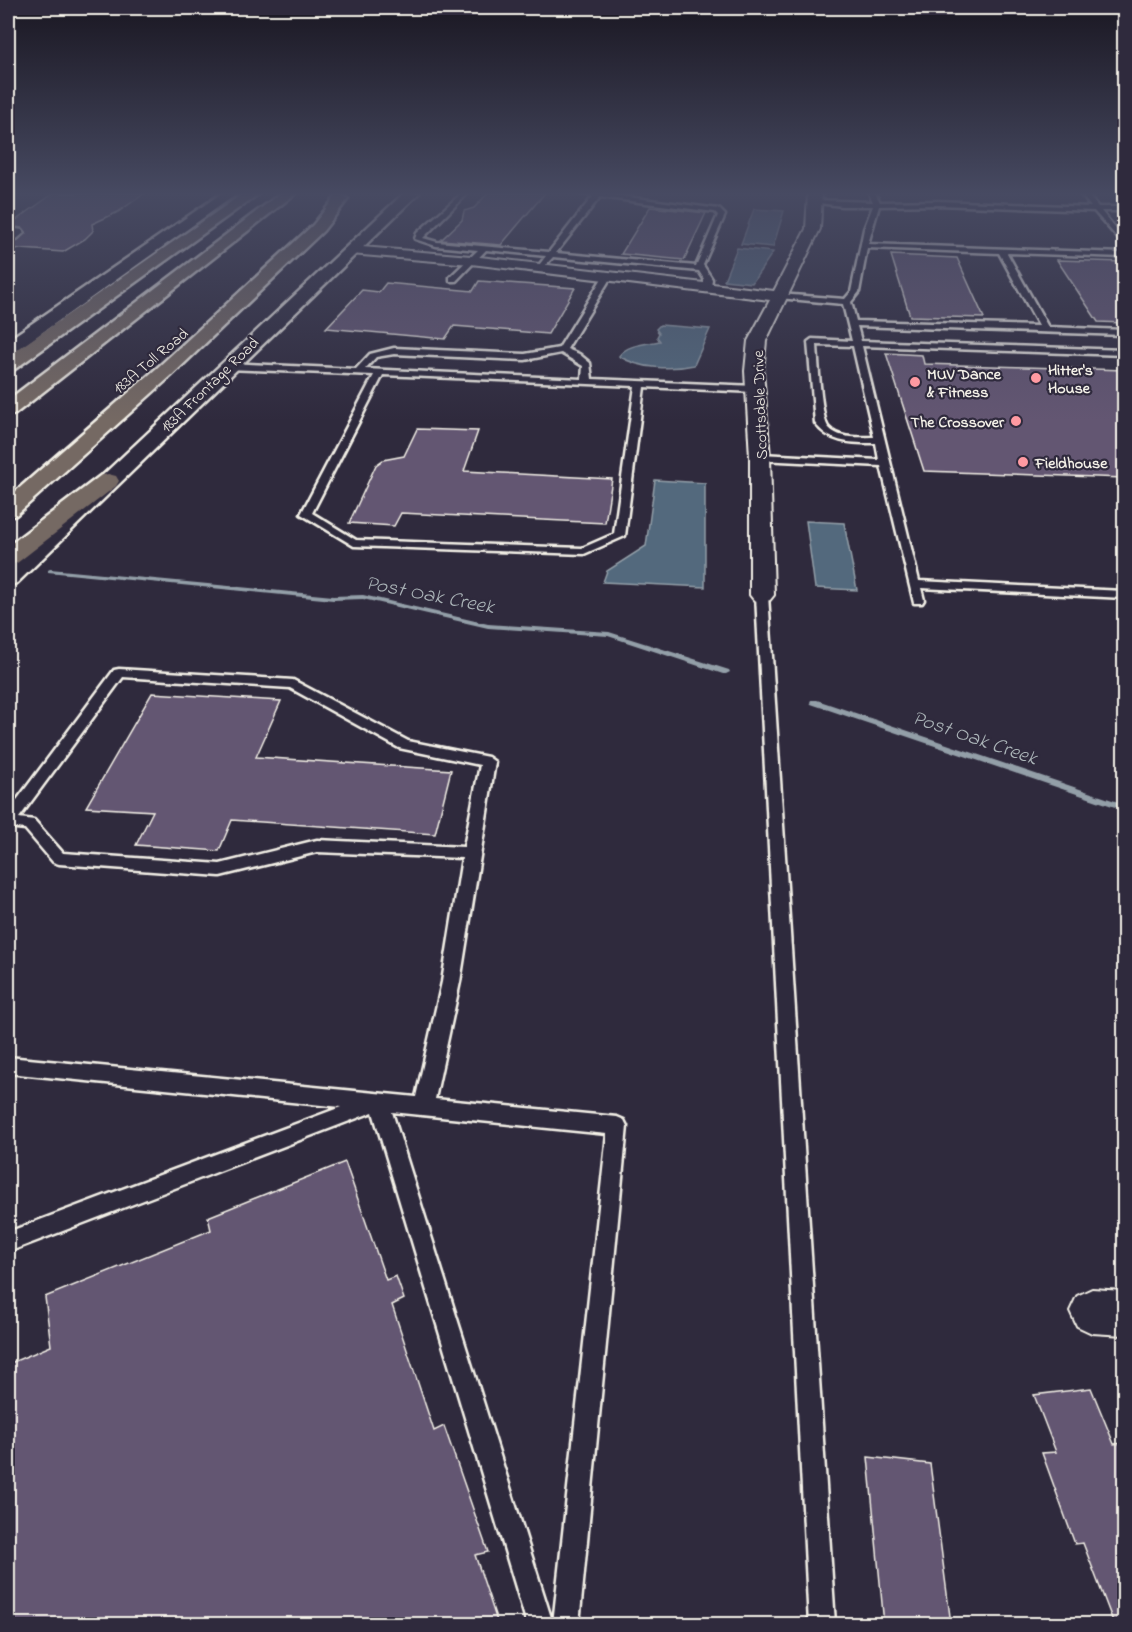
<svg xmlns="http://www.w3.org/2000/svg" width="1132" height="1632" viewBox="0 0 1132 1632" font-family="'Indie Flower',sans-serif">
<rect width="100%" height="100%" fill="#2f2a3d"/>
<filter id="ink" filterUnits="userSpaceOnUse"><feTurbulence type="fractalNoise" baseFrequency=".0167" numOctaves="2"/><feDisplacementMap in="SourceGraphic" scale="12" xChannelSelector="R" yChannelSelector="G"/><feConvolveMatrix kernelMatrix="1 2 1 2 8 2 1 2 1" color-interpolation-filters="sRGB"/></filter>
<g filter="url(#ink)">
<g fill="#52697d" stroke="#939fa8" stroke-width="1.5">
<polygon points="754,209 784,211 773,247 741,244"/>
<polygon points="737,248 773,252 752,283 724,280"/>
<path d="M660,325L710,329L694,365C672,370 639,369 619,356C627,344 647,344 660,341L657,337L659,333L656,329Z"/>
<polygon points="655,480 705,483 705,587 603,582 607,571 646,546"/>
<polygon points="806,521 844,523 857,590 815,588"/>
</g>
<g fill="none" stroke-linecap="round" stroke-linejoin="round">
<g fill="#939fa8" fill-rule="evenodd">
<polygon points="50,569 333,596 363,595 488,624 609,632 729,670 730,672 726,674 723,674 608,636 488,628 363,599 333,600 48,572 48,570"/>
<polygon points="811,700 817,700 1124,804 1124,810 811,704 810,702"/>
</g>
</g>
<g fill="#645672" stroke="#f4f1e8" stroke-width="1.5">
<polygon points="54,193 145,193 118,212 92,224 93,231 85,239 63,252 8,248 8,245 14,244 26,233 22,228 8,226"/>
<polygon points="488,193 545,193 501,245 441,240 462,220 464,211 474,208"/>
<polygon points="650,207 706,213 684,260 621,254"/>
<polygon points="891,255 957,258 984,318 910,316"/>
<polygon points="1057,260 1125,262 1125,323 1098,322"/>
<polygon points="479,281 575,288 548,334 454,326 445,339 326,328 362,290 379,292 386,283 473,291"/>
<polygon points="886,353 922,355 924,364 1125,370 1125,478 924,471"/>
<polygon points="417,429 478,431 464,471 612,479 605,523 401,513 394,526 349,523 376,465 383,460 404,456"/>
<polygon points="152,693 281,701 256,757 451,770 435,834 232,820 219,851 136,845 153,811 86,807"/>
<polygon points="345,1162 386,1280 396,1276 404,1299 392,1305 434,1431 444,1426 488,1552 475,1555 498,1624 8,1624 8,1364 51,1346 45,1297 211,1230 208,1217"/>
<polygon points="1091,1388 1114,1444 1125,1443 1125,1624 1114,1624 1083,1543 1075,1544 1042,1453 1056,1452 1034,1395"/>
<polygon points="868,1457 930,1464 951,1624 884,1624"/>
</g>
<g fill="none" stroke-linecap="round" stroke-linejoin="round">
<g stroke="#f4f1e8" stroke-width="5">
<g id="lane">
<path d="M462,193H468L423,238L437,242L549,252L593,196L576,193H598L719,209L725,215L703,265L712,279L711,288L704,290V279L699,271L553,257L540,271L536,269L546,256L486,250L456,281H450V277L478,250L436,246L415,239L417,233ZM600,197L715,212L718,215L696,266L556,253Z"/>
<path d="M869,193H875L880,202L938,201L1091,207L1080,193H1086L1098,207H1124V211H1101L1124,239V245L1094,211L938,205L879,206L868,244L1124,253V257L1007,253L1048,327L1124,330V335L857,326L861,341L1124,350V355L862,346L919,581L1124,591V598L921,588L924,600L922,603H914L881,466L760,460L755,457L760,454L879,460L876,443C852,443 830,444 815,423L808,342L812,339L852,341L843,304L779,298L775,296L779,294L845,299L851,292L864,229L873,206H842L811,202L814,200L873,202ZM867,248L999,253L1039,326L856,321L851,302L859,292ZM817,345L853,346L874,437C860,437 840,440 829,428C821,421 818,359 817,345Z"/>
<path d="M604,275L611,277L567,349L579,354L590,363L592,379L755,386L760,389L755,392L644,387L625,536L584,554L354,546L301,514L374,375L228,369L224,366L228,363L356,369L370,354L394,348L525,354L559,348ZM561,353L583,366L582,379L365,369L376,357L394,354L525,360ZM383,375L635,386L614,534L582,548L356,540L312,513Z"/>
<polygon points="762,591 768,595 835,1624 809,1624 756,595"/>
<path d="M119,669L293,680L408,741L488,757L495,762L460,982L435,1099L617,1117L624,1120L627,1126L579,1624H527L373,1112L8,1252V1232L341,1107L8,1073V1057L416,1097L442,982L462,858L317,852L220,876L59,864L53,862L25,829L8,827V812L114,670ZM123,677L290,688L399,748L480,765L464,847L317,840L220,864L63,853L34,820L19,818ZM392,1112L607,1134L553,1624Z"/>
</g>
</g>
<g stroke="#f4f1e8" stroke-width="4">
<g id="street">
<polygon points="808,193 822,193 820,229 766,341 763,371 770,457 774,595 770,600 762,602 754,600 750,595 750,457 745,371 748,341 770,300 471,264 350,254 343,250 350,246 471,256 774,291 806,229"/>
<polygon points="8,228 22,230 24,233 13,242 8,243"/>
<polygon points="1092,1289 1124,1291 1124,1335 1092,1333 1077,1326 1070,1311 1077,1296"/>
</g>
</g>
<g stroke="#f4f1e8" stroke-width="5">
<g id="secondary">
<polygon points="222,193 238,193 15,352 8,354 8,340"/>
<polygon points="404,193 419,193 17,583 8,586 8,564"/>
</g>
</g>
<g stroke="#f4f1e8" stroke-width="5">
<g id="highway">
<polygon points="244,193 256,193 257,195 15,369 8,371 8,356"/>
<polygon points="281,193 296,193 15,414 8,416 8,400"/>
<polygon points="341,195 348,199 323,231 171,376 16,515 8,517 8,498 157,368 313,225 336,196"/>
<polygon points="108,474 116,476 119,481 116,486 17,563 8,565 8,546 100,476"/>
</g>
</g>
<use href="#lane" fill="#2f2a3d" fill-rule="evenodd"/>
<use href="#street" fill="#2f2a3d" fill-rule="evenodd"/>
<use href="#secondary" fill="#2f2a3d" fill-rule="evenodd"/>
<use href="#highway" fill="#756964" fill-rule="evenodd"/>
</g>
</g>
<linearGradient id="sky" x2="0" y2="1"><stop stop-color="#1a1722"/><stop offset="0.46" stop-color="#474a62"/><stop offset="1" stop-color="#474a62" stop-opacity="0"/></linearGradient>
<rect width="1132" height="421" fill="url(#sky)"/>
<g fill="#ff9aa2" stroke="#2f2a3d" stroke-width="2">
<circle cx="1036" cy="378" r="6"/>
<circle cx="915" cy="382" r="6"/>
<circle cx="1016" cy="421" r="6"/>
<circle cx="1023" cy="462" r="6"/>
</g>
<g text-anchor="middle" stroke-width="4.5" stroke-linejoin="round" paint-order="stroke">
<g font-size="16" fill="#f4f1e8" stroke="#2f2a3d">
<text transform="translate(150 360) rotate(-40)" y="6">183A Toll Road</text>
<text transform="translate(209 384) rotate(-44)" y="6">183A Frontage Road</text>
<text transform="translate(759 405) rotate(-92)" y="6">Scottsdale Drive</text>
</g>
<g font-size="16" font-weight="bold" fill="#f4f1e8" stroke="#2f2a3d" text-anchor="start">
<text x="1048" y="375">Hitter's<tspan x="1048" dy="18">House</tspan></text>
<text x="927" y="379">MUV Dance<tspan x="927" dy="18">&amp; Fitness</tspan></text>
<text x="1004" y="427" text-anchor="end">The Crossover</text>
<text x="1035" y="468">Fieldhouse</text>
</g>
<g font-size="21" font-style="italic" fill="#abb4b8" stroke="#2f2a3d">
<text transform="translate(430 594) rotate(11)" y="7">Post Oak Creek</text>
<text transform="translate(975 737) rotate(19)" y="7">Post Oak Creek</text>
</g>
</g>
<rect width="1132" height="1632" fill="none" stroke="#2f2a3d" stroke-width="30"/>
<rect x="15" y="15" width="1102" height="1602" fill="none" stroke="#f4f1e8" stroke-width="2" filter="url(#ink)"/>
</svg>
